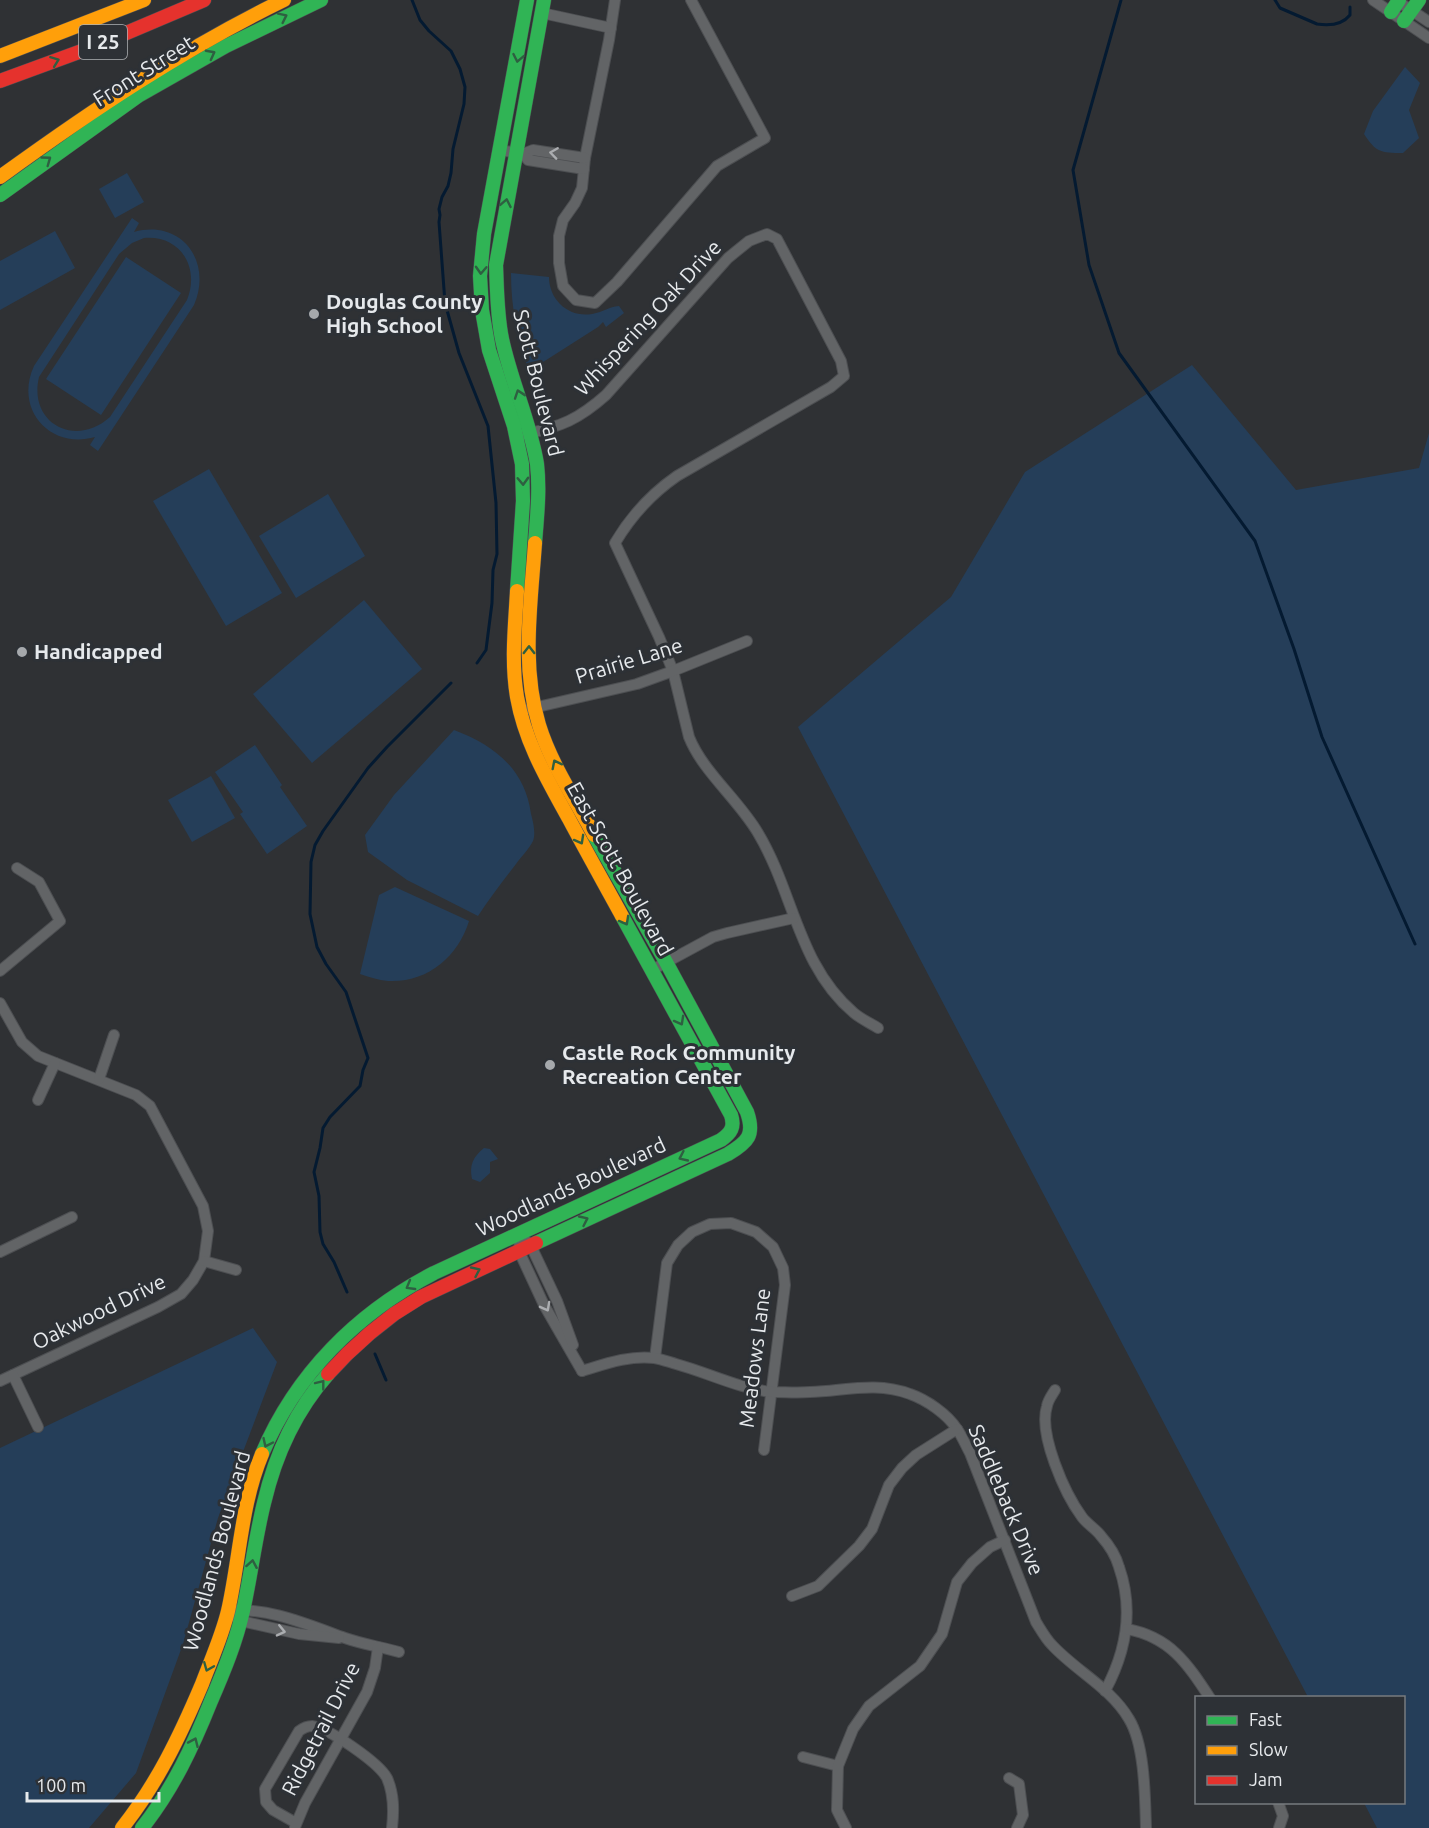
<svg xmlns="http://www.w3.org/2000/svg" width="1429" height="1828" viewBox="0 0 1429 1828" font-family="Ubuntu,sans-serif">
<rect width="100%" height="100%" fill="#2f3134"/>
<g fill="#253e59" fill-rule="evenodd">
<path d="M1405,67L1420,83L1409,110L1419,138L1403,153C1380,153 1376,152 1364,134L1373,111Z"/>
<polygon points="127,173 144,202 115,218 99,189"/>
<path d="M132,218L139,223L134,232C181,219 213,261 194,305L98,451L90,445L95,437C50,450 14,409 34,366ZM144,238C181,235 200,268 187,300L110,417C76,448 28,424 39,377L119,254L132,243Z"/>
<polygon points="55,231 75,268 0,310 0,261"/>
<polygon points="126,257 181,293 101,415 46,379"/>
<path d="M511,273L549,277C549,302 572,320 596,313C605,311 608,307 619,306L624,313L606,327L603,322L598,327L529,371C517,339 511,307 511,273Z"/>
<polygon points="1192,365 1296,490 1419,468 1429,433 1429,1828 1377,1828 1364,1803 1404,1802 1404,1698 1308,1697 798,727 951,597 1025,472"/>
<polygon points="209,469 282,593 226,626 153,501"/>
<polygon points="328,494 365,556 296,598 259,536"/>
<polygon points="364,600 422,669 312,763 253,694"/>
<path d="M454,730C494,745 525,769 531,814C533,821 536,834 533,841C529,849 521,857 516,864C503,881 490,898 478,916L407,880L368,852L365,835L394,795Z"/>
<polygon points="255,745 282,785 280,787 307,826 267,854 240,814 243,812 215,772"/>
<polygon points="211,776 235,818 192,842 168,800"/>
<path d="M395,887L469,921C458,957 427,983 388,981C378,980 369,977 360,974L379,895Z"/>
<path d="M484,1148L490,1149L498,1159L490,1162V1173L480,1182L472,1179C469,1165 473,1157 484,1148Z"/>
<polygon points="253,1328 277,1362 218,1518 183,1644 136,1773 89,1828 0,1828 0,1448"/>
</g>
<g fill="none" stroke-linecap="round" stroke-linejoin="round">
<g stroke="#041a31" stroke-width="3">
<polyline points="412,0 420,20 429,31 451,51 460,69 465,87 464,104 453,149 451,173 448,186 442,197 439,209 440,215 439,222 445,303 459,353 488,426 496,503 497,554 493,570 492,603 487,642 486,650 477,663"/>
<polyline points="1121,0 1073,170 1089,265 1119,353 1255,541 1294,649 1322,737 1415,944"/>
<path d="M1275,0L1280,8L1317,24C1330,26 1342,25 1350,15V7"/>
<polyline points="347,1292 334,1262 323,1244 320,1232 319,1196 314,1172 320,1148 323,1128 330,1117 360,1086 363,1070 368,1058 346,992 326,964 317,947 310,914 311,862 315,845 323,831 368,768 387,747 451,683"/>
<polyline points="375,1354 386,1380"/>
</g>
<g stroke="#4d4f52" stroke-width="12">
<g id="street">
<polyline points="615,0 609,40 585,158 582,188 575,203 563,220 559,236 559,263 563,286 576,300 595,303 617,282 717,166 765,138 691,0"/>
<polyline points="1373,0 1429,38"/>
<polyline points="1396,0 1429,22"/>
<polyline points="542,13 611,28"/>
<polyline points="500,150 523,154 533,150 585,158"/>
<polyline points="523,154 528,160 584,169"/>
<path d="M525,434C561,427 579,419 606,395L728,258L749,241L767,234L777,239L841,361L844,376L831,387L677,476C651,494 631,516 615,543L659,637L673,671L689,737C703,772 738,799 758,833C794,893 798,966 854,1013C861,1019 870,1023 878,1028"/>
<polyline points="520,711 637,684 673,671 747,641"/>
<polyline points="652,970 713,937 727,933 794,918"/>
<polyline points="0,971 60,921 39,882 17,868"/>
<polyline points="0,1003 22,1042 38,1056 136,1095 150,1106 203,1206 208,1231 204,1261 193,1280 181,1294 158,1307 0,1381"/>
<polyline points="99,1079 114,1035"/>
<polyline points="38,1100 55,1063"/>
<polyline points="520,1234 519,1251 544,1305 582,1371"/>
<polyline points="528,1242 531,1246 557,1301 573,1345"/>
<polyline points="0,1252 72,1217"/>
<polyline points="204,1261 236,1270"/>
<polyline points="655,1358 667,1263 678,1245 692,1232 710,1224 731,1223 756,1232 773,1247 783,1268 785,1285 764,1450"/>
<path d="M582,1371C605,1364 630,1355 654,1358C661,1359 669,1362 676,1364C709,1373 739,1389 773,1392C785,1392 798,1393 810,1392C844,1391 876,1381 910,1394C927,1400 947,1414 957,1429C962,1436 966,1446 970,1453L1036,1622C1041,1630 1046,1639 1052,1645C1076,1671 1111,1688 1129,1719C1145,1745 1145,1797 1146,1828"/>
<polyline points="13,1375 38,1427"/>
<path d="M1055,1390C1052,1395 1048,1400 1047,1406C1038,1434 1065,1494 1082,1517C1087,1524 1096,1529 1101,1536C1109,1545 1116,1556 1119,1567C1134,1610 1126,1652 1105,1691"/>
<polyline points="792,1596 818,1586 859,1546 872,1529 889,1485 902,1468 916,1455 957,1429"/>
<path d="M227,1611C266,1606 309,1625 345,1638C362,1644 381,1647 399,1652"/>
<polyline points="235,1617 241,1621 299,1634 339,1638"/>
<path d="M1127,1629C1170,1637 1187,1663 1210,1698"/>
<polyline points="803,1757 838,1766"/>
<polyline points="1009,1778 1019,1784 1023,1815 1017,1828"/>
<polyline points="1278,1802 1283,1816 1279,1828"/>
<path d="M296,1823L273,1810L266,1802L265,1789L299,1731C303,1728 306,1726 312,1726C329,1728 379,1763 387,1778C394,1794 394,1810 392,1828"/>
<polyline points="295,1827 305,1803 367,1692 375,1668 378,1647"/>
<polyline points="846,1828 837,1810 838,1766 853,1729 869,1706 920,1666 942,1634 957,1582 972,1563 990,1547 1005,1540"/>
</g>
</g>
<g stroke="#4d4f52" stroke-width="15">
<g id="fast">
<polyline points="1391,12 1399,0"/>
<polyline points="1404,21 1419,0"/>
<polyline points="0,195 138,96 226,46 321,0"/>
<path d="M535,543C537,517 540,490 537,464C530,421 511,382 502,339C497,315 497,289 496,265L544,0"/>
<polyline points="517,591 523,501 522,464 514,426 489,350 482,310 480,276 484,234 527,0"/>
<path d="M536,1243L728,1154C748,1142 755,1135 747,1112L666,962L594,835"/>
<path d="M262,1454C296,1374 357,1313 434,1273L721,1140C731,1133 735,1127 731,1115L622,916"/>
<path d="M142,1828C173,1789 193,1746 211,1701C224,1671 236,1642 243,1611C251,1575 255,1539 264,1503C275,1456 296,1410 328,1374"/>
</g>
</g>
<g stroke="#4d4f52" stroke-width="15">
<g id="slow">
<polyline points="0,56 144,0"/>
<path d="M0,177C91,111 183,49 284,0"/>
<path d="M535,543C531,603 521,666 539,725C551,764 575,799 594,835"/>
<path d="M517,591C515,627 511,661 517,697C525,742 547,779 569,819C586,851 604,883 622,916"/>
<path d="M122,1828C157,1784 180,1736 202,1684C211,1660 222,1636 228,1611C240,1558 241,1504 262,1454"/>
</g>
</g>
<g stroke="#4d4f52" stroke-width="15">
<g id="jam">
<polyline points="0,81 98,45 204,0"/>
<polyline points="328,1374 347,1354 370,1333 394,1314 421,1297 536,1243"/>
</g>
</g>
<use href="#street" stroke="#626466" stroke-width="10"/>
<use href="#fast" stroke="#30b455" stroke-width="14"/>
<use href="#slow" stroke="#ff9f0a" stroke-width="14"/>
<use href="#jam" stroke="#e5322d" stroke-width="14"/>
</g>
<defs><path id="oneway-chevron" d="M-2-3.5L2.5 0L-2 3.5" fill="none" stroke-width="1.6" stroke-linecap="round" stroke-linejoin="round" transform="scale(1.5)"/></defs>
<g stroke="#2e5f41">
<use href="#oneway-chevron" transform="translate(283 17) rotate(-26)"/>
<use href="#oneway-chevron" transform="translate(211 54) rotate(-28)"/>
<use href="#oneway-chevron" transform="translate(518 58) rotate(101)"/>
<use href="#oneway-chevron" transform="translate(55 61) rotate(-21)"/>
<use href="#oneway-chevron" transform="translate(47 160) rotate(-36)"/>
<use href="#oneway-chevron" transform="translate(506 203) rotate(-79)"/>
<use href="#oneway-chevron" transform="translate(481 270) rotate(93)"/>
<use href="#oneway-chevron" transform="translate(519 394) rotate(-109)"/>
<use href="#oneway-chevron" transform="translate(523 481) rotate(88)"/>
<use href="#oneway-chevron" transform="translate(529 650) rotate(-90)"/>
<use href="#oneway-chevron" transform="translate(556 764) rotate(-117)"/>
<use href="#oneway-chevron" transform="translate(580 840) rotate(61)"/>
<use href="#oneway-chevron" transform="translate(625 921) rotate(61)"/>
<use href="#oneway-chevron" transform="translate(680 1021) rotate(61)"/>
<use href="#oneway-chevron" transform="translate(683 1157) rotate(155)"/>
<use href="#oneway-chevron" transform="translate(584 1220) rotate(-25)"/>
<use href="#oneway-chevron" transform="translate(476 1271) rotate(-25)"/>
<use href="#oneway-chevron" transform="translate(410 1286) rotate(150)"/>
<use href="#oneway-chevron" transform="translate(321 1384) rotate(-52)"/>
<use href="#oneway-chevron" transform="translate(267 1443) rotate(115)"/>
<use href="#oneway-chevron" transform="translate(252 1564) rotate(-80)"/>
<use href="#oneway-chevron" transform="translate(208 1667) rotate(112)"/>
<use href="#oneway-chevron" transform="translate(194 1742) rotate(-66)"/>
</g>
<g stroke="#abadb0">
<use href="#oneway-chevron" transform="translate(554 153) rotate(-172)"/>
<use href="#oneway-chevron" transform="translate(546 1307) rotate(62)"/>
<use href="#oneway-chevron" transform="translate(281 1631) rotate(13)"/>
</g>
<g fill="#a6a9ac" stroke="#2d3136" stroke-width="2">
<circle cx="314" cy="314" r="6"/>
<circle cx="22" cy="652" r="6"/>
<circle cx="550" cy="1065" r="6"/>
</g>
<g text-anchor="middle" stroke-width="6" stroke-linejoin="round" paint-order="stroke">
<rect fill="#2d3136" stroke="#aeb2b5" stroke-width="1.5" x="79" y="25" width="48" height="34" rx="4.5"/>
<g font-size="20" font-weight="bold" fill="#e6e9ec">
<text x="103" y="49">I 25</text>
</g>
<g font-size="21" fill="#e6e9ec" stroke="#2d3136">
<text transform="translate(144 71) rotate(-32)" y="7">Front Street</text>
<text transform="translate(648 318) rotate(-47)" y="7">Whispering Oak Drive</text>
<text transform="translate(538 383) rotate(76)" y="7">Scott Boulevard</text>
<text transform="translate(629 661) rotate(-17)" y="7">Prairie Lane</text>
<text transform="translate(620 869) rotate(61)" y="7">East Scott Boulevard</text>
<text transform="translate(571 1187) rotate(-25)" y="7">Woodlands Boulevard</text>
<text transform="translate(99 1312) rotate(-26)" y="7">Oakwood Drive</text>
<text transform="translate(755 1358) rotate(-83)" y="7">Meadows Lane</text>
<text transform="translate(1006 1500) rotate(67)" y="7">Saddleback Drive</text>
<text transform="translate(217 1551) rotate(-75)" y="7">Woodlands Boulevard</text>
<text transform="translate(321 1729) rotate(-63)" y="7">Ridgetrail Drive</text>
</g>
<g font-size="21" font-weight="bold" fill="#e6e9ec" stroke="#2d3136" text-anchor="start">
<text x="326" y="309">Douglas County<tspan x="326" dy="24">High School</tspan></text>
<text x="34" y="659">Handicapped</text>
<text x="562" y="1060">Castle Rock Community<tspan x="562" dy="24">Recreation Center</tspan></text>
</g>
</g>
<rect x="1195" y="1696" width="210" height="108" fill="#2d3136" stroke="#777b7f" stroke-width="1.5"/>
<rect x="1207" y="1716" width="30" height="9" fill="#30b455" stroke="#777b7f" stroke-width="1.5"/>
<text x="1249" y="1726" font-size="18" fill="#e6e9ec">Fast</text>
<rect x="1207" y="1746" width="30" height="9" fill="#ff9f0a" stroke="#777b7f" stroke-width="1.5"/>
<text x="1249" y="1756" font-size="18" fill="#e6e9ec">Slow</text>
<rect x="1207" y="1776" width="30" height="9" fill="#e5322d" stroke="#777b7f" stroke-width="1.5"/>
<text x="1249" y="1786" font-size="18" fill="#e6e9ec">Jam</text>
<path d="M27 1792v9h132v-9" fill="none" stroke="#e6e9ec" stroke-width="3"/>
<text x="36" y="1792" font-size="18" fill="#e6e9ec" stroke="#2d3136" stroke-width="4.5" paint-order="stroke">100 m</text>
</svg>
